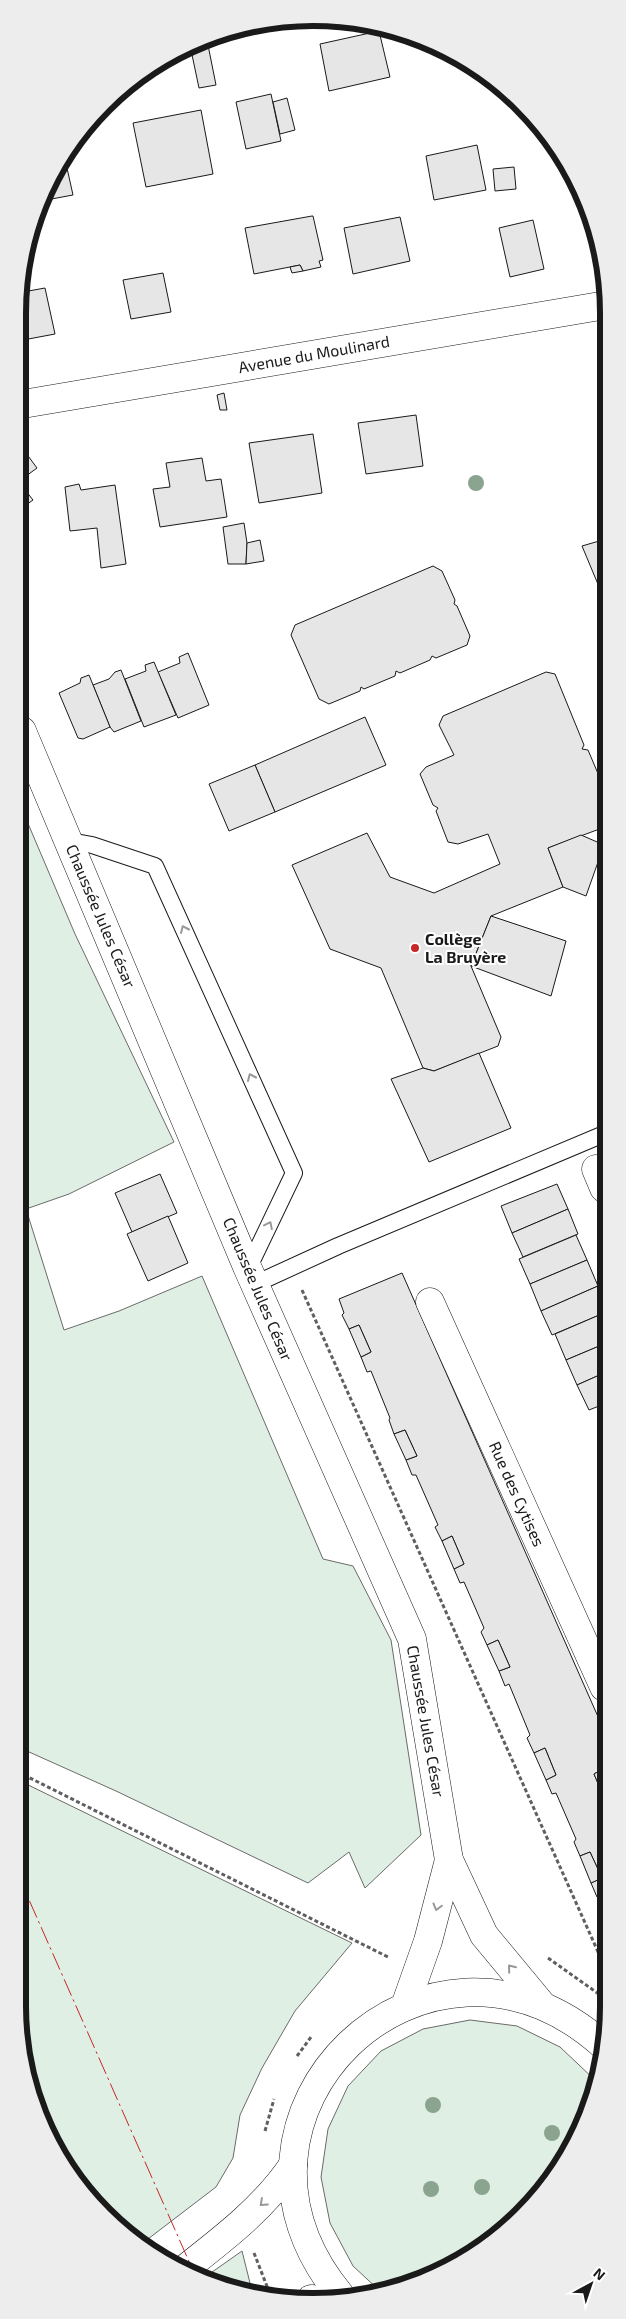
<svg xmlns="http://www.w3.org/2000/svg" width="626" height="2319" viewBox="0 0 626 2319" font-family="'Exo 2',sans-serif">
<rect width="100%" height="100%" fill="#fff"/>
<g fill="#e0efe3" stroke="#6a6a6a">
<polygon points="21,807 75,934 174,1142 69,1194 26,1209 64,1330 119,1311 202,1276 323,1559 353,1566 391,1640 421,1835 365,1888 349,1852 308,1883 116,1791 18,1747"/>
<polygon points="18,1780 352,1943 295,2011 262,2068 240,2115 233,2158 216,2187 144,2242 91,2201 40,2119 18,2006"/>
<polygon points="470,2020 517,2026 560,2047 596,2081 559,2170 493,2241 390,2291 381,2292 353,2266 330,2223 321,2177 328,2129 348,2086 381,2051 423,2029"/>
<polygon points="242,2251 251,2287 246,2288 205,2277"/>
</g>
<g fill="#e6e6e6" stroke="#1a1a1a">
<polygon points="379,31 390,77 329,91 320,44"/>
<polygon points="208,45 216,85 199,88 191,50"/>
<polygon points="271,94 281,141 246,149 236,102"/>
<polygon points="287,98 295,130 280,134 273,102"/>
<polygon points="201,110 213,174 146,187 133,123"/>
<polygon points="530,114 535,118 541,128 533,129"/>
<polygon points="477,145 486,190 434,200 426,156"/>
<polygon points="63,159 65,159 73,195 46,200"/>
<polygon points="514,167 516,189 495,191 493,169"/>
<polygon points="312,216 313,216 323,260 319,261 321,267 303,271 300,265 254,274 245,228"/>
<polygon points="400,217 410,261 353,274 344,228"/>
<polygon points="533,220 544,269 510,277 499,228"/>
<polygon points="300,265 303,271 292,273 290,267"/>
<polygon points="163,273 171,312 131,319 123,280"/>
<polygon points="45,288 55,334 23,340 23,292"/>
<polygon points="224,393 227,410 220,410 217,395"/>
<polygon points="416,415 423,466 366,474 358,423"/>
<polygon points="313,434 322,493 259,503 249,443"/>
<polygon points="23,449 37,468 22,479"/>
<polygon points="202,458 206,481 221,479 227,517 160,527 153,489 170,487 166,463"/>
<polygon points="79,484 81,490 115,485 126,564 101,568 97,528 70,531 65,487"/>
<polygon points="22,486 33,500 22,508"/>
<polygon points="244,523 247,543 246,564 228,564 223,527"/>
<polygon points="606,539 605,601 582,546"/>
<polygon points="260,540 264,561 246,564 247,543"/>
<polygon points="433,566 442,571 455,600 454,604 457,606 470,636 467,645 436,658 432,656 430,660 400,673 396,671 395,676 364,689 361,687 360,691 329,704 319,699 291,635 295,625"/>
<polygon points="188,653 209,705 178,718 158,672 180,663 179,657"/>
<polygon points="154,662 176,715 144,727 125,679 146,671 145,665"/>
<polygon points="121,670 141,721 114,732 110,727 93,685 109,679 115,672"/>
<polygon points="546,672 555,674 584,745 582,749 588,750 605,790 605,827 548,848 563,887 491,916 471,966 501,1037 498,1046 434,1071 423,1068 381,968 330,949 292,865 367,833 390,877 434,893 500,864 488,834 458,844 448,842 436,811 438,808 433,805 420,774 426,767 454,755 439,725 443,716"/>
<polygon points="89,675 110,727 83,739 78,738 59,693 80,683 81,678"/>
<polygon points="365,717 386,765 275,812 255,765"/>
<polygon points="255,765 275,812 229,831 209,784"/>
<polygon points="581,835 604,845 586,896 563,887 548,848"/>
<polygon points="491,916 566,941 551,996 471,966"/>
<polygon points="479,1053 511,1128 429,1162 391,1079 423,1068 434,1071"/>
<polygon points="160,1174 177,1213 132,1232 115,1193"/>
<polygon points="557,1184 568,1209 512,1233 501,1206"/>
<polygon points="568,1209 578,1234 523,1257 512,1233"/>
<polygon points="168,1216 188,1263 148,1281 127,1234"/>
<polygon points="576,1235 587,1260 530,1284 519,1259"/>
<polygon points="587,1260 598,1286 541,1311 530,1284"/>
<polygon points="402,1273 603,1728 603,1769 594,1774 603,1795 603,1899 602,1896 597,1897 591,1883 602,1878 590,1852 580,1856 574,1842 576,1839 556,1793 552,1794 546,1780 556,1775 545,1748 534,1753 527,1738 530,1735 509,1684 505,1686 499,1671 510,1667 498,1640 487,1645 481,1632 484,1628 464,1582 460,1583 454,1569 464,1564 452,1536 442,1541 435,1527 438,1525 416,1475 412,1475 406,1460 417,1456 405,1430 394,1434 389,1420 390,1418 371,1371 367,1372 361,1357 371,1352 359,1325 349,1329 342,1315 344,1313 339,1299"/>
<polygon points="598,1286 604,1300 604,1313 552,1335 541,1311"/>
<polygon points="604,1313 604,1344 566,1360 555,1334"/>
<polygon points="359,1325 371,1352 361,1357 349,1329"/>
<polygon points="604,1344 604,1373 577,1385 566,1360"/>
<polygon points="604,1373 604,1404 589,1410 577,1385"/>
<polygon points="604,1428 604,1444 598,1431"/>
<polygon points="405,1430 417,1456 406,1460 394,1434"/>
<polygon points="452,1536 464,1564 454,1569 442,1541"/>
<polygon points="498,1640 510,1667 499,1671 487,1645"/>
<polygon points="545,1748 556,1775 546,1780 534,1753"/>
<polygon points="603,1769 603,1795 594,1774"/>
<polygon points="590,1852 602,1878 591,1883 580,1856"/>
</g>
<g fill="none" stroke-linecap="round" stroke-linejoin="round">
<g stroke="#1a1a1a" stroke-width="18">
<g id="lane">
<polyline points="70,841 92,845 155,866 294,1173 248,1269"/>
<polyline points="255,1284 338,1246 604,1134"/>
</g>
</g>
<g stroke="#1a1a1a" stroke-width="29">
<g id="street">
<polyline points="23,404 606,305"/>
<polyline points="22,731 248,1269 412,1639 449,1860 484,1935 542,2005"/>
<polyline points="596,1169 604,1188"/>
<polyline points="430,1302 604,1687"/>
<polyline points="405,2006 428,1941 449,1860"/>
</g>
</g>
<g stroke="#1a1a1a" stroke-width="29">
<g id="secondary">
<path d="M182,2271C223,2239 264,2208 293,2165"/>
<path d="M341,2296C190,2115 427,1888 603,2045"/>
<polyline points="311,2299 313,2299"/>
</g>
</g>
<g stroke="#5f5f5f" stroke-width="3" stroke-dasharray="4 2.5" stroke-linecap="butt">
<polyline points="302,1290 603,1963"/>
<polyline points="18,1772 388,1957"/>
<polyline points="548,1958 603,1997"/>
<polyline points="297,2056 311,2037"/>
<polyline points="265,2131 274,2099"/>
<polyline points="254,2253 270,2294"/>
</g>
<use href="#lane" stroke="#fff" stroke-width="16"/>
<use href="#street" stroke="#fff" stroke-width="28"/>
<use href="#secondary" stroke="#fff" stroke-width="28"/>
<polyline stroke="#c62828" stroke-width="1" stroke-dasharray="18 4 2.5 4" stroke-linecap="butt" points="18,1875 195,2275"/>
</g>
<g fill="#8aa48f">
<circle cx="476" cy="483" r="8"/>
<circle cx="433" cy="2105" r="8"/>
<circle cx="552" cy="2133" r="8"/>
<circle cx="482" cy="2187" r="8"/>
<circle cx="431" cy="2189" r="8"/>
</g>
<defs><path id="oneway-chevron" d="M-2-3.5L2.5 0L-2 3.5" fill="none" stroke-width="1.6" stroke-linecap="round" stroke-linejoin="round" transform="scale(1.25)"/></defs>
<g stroke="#989898">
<use href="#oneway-chevron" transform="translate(184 929) rotate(-114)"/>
<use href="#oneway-chevron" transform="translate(251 1077) rotate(-114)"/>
<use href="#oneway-chevron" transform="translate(269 1225) rotate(-64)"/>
<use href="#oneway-chevron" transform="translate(437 1907) rotate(105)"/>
<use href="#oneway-chevron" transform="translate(511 1968) rotate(-129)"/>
<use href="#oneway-chevron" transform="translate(263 2203) rotate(138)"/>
</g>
<circle fill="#c62828" stroke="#fff" stroke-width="2" cx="415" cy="948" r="5"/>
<g text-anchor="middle" stroke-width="4" stroke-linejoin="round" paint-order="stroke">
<g font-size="16" fill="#1a1a1a" stroke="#fff">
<text transform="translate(314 354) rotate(-10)" y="6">Avenue du Moulinard</text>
<text transform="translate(101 916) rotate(67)" y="6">Chaussée Jules César</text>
<text transform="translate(258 1289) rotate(67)" y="6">Chaussée Jules César</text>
<text transform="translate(517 1494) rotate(66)" y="6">Rue des Cytises</text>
<text transform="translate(426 1721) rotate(80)" y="6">Chaussée Jules César</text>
</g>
<g font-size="16" font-weight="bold" fill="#1a1a1a" stroke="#fff" text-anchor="start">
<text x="425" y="945">Collège<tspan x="425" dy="18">La Bruyère</tspan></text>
</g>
</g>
<path d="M0 0H626V2319H0ZM313 26H313A287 287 0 0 1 600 313V2006A287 287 0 0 1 313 2293H313A287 287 0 0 1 26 2006V313A287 287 0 0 1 313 26Z" fill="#ededed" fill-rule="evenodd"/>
<path fill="none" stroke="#1a1a1a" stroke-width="6" d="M313 26H313A287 287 0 0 1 600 313V2006A287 287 0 0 1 313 2293H313A287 287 0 0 1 26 2006V313A287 287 0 0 1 313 26Z"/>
<g transform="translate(591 2284) rotate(40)" stroke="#ffffff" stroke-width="4" paint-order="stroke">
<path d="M0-4L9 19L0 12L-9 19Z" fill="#1a1a1a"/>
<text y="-8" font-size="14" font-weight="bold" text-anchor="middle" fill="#1a1a1a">N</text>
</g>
</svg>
